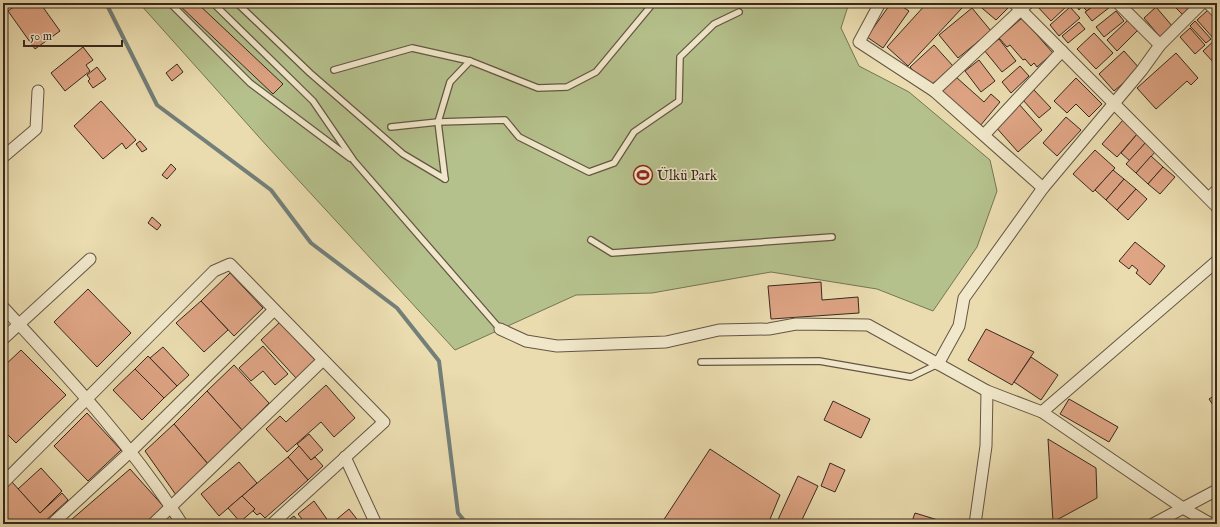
<svg xmlns="http://www.w3.org/2000/svg" width="1220" height="527" viewBox="0 0 1220 527" font-family="'IM FELL English',serif">
<rect width="100%" height="100%" fill="#eadcaf"/>
<filter id="stains"><feTurbulence type="fractalNoise" baseFrequency=".005" numOctaves="4"/><feColorMatrix values="0 0 0 0 .2 0 0 0 0 .09 0 0 0 0 .02 0 0 0 .5 -.17"/></filter>
<radialGradient id="worn" r=".72"><stop offset=".6" stop-color="#630" stop-opacity="0"/><stop offset="1" stop-color="#630" stop-opacity=".3"/></radialGradient>
<polygon fill="#b5c18c" stroke="#767556" points="139,3 849,3 841,28 859,66 909,92 990,160 997,191 977,247 933,311 877,289 771,272 652,293 576,295 455,350 267,146"/>
<g fill="none" stroke-linecap="round" stroke-linejoin="round">
<polyline stroke="#737f79" stroke-width="4" points="106,3 157,105 271,190 311,243 397,308 439,361 458,513 467,524"/>
</g>
<g fill="#dea484" stroke="#372921">
<polygon points="19,3 40,3 60,31 35,49 8,11"/>
<polygon points="177,3 197,3 283,84 273,94"/>
<polygon points="891,3 897,3 909,11 883,48 867,37"/>
<polygon points="927,3 956,3 962,8 908,66 887,47"/>
<polygon points="976,3 1004,3 1008,8 996,20"/>
<polygon points="1038,3 1065,3 1068,5 1051,21 1036,5"/>
<polygon points="1075,3 1096,3 1087,11 1082,6 1079,10"/>
<polygon points="1098,3 1107,3 1110,7 1092,21 1085,12"/>
<polygon points="1175,3 1196,3 1183,15 1173,5"/>
<polygon points="1070,7 1080,18 1059,36 1050,25"/>
<polygon points="1156,7 1173,27 1161,38 1144,18"/>
<polygon points="972,8 991,31 958,58 939,35"/>
<polygon points="1208,10 1217,20 1217,36 1214,39 1197,20"/>
<polygon points="1116,11 1124,21 1104,37 1096,27"/>
<polygon points="1022,18 1053,53 1037,67 1034,63 1031,66 1025,59 1023,60 1010,45 1007,47 999,38"/>
<polygon points="1128,20 1138,30 1117,51 1107,40"/>
<polygon points="1195,21 1211,39 1206,43 1190,26"/>
<polygon points="1079,22 1085,29 1068,43 1062,36"/>
<polygon points="1190,28 1205,45 1195,54 1180,37"/>
<polygon points="1094,33 1113,53 1096,69 1077,49"/>
<polygon points="1217,38 1217,62 1215,64 1203,51"/>
<polygon points="999,39 1016,61 1002,72 984,50"/>
<polygon points="934,45 953,66 929,87 910,67"/>
<polygon points="83,47 93,60 86,65 90,71 65,91 51,73"/>
<polygon points="1124,51 1140,69 1114,91 1099,74"/>
<polygon points="1176,53 1198,78 1191,85 1187,81 1156,109 1137,88"/>
<polygon points="979,60 995,81 981,92 965,71"/>
<polygon points="177,64 183,72 172,81 166,73"/>
<polygon points="1020,66 1029,76 1011,93 1002,82"/>
<polygon points="97,67 106,79 93,88 88,81 90,79 87,75"/>
<polygon points="956,77 984,102 991,94 1000,102 980,126 941,93"/>
<polygon points="1076,78 1102,104 1089,117 1076,104 1067,113 1054,101"/>
<polygon points="1034,90 1051,108 1039,118 1023,100"/>
<polygon points="101,101 136,140 126,149 122,143 103,159 74,126"/>
<polygon points="1018,103 1042,130 1018,152 994,125"/>
<polygon points="1066,117 1081,130 1057,156 1043,143"/>
<polygon points="1123,120 1138,133 1117,157 1102,144"/>
<polygon points="1138,133 1147,141 1130,161 1121,153"/>
<polygon points="140,141 147,149 142,152 136,144"/>
<polygon points="1147,141 1157,150 1136,173 1126,164"/>
<polygon points="1095,150 1115,168 1093,192 1073,174"/>
<polygon points="1151,156 1163,167 1148,184 1136,173"/>
<polygon points="171,164 176,169 167,179 162,175"/>
<polygon points="1163,167 1175,177 1160,194 1148,184"/>
<polygon points="1113,170 1124,179 1106,200 1095,190"/>
<polygon points="1124,179 1136,189 1117,210 1106,200"/>
<polygon points="1136,189 1147,199 1128,220 1117,210"/>
<polygon points="152,217 161,225 157,230 148,223"/>
<polygon points="1135,242 1165,266 1150,285 1136,273 1138,270 1132,265 1129,269 1119,261"/>
<polygon points="230,273 263,308 234,336 201,301"/>
<polygon points="821,282 822,300 858,297 859,313 771,319 768,286"/>
<polygon points="88,289 131,333 97,367 54,322"/>
<polygon points="201,301 228,330 204,352 176,323"/>
<polygon points="280,322 316,361 297,379 261,340"/>
<polygon points="986,329 1034,352 1012,385 968,360"/>
<polygon points="263,346 288,374 275,385 263,371 251,381 239,368"/>
<polygon points="163,347 189,375 177,386 150,358"/>
<polygon points="21,350 66,395 16,443 3,430 3,367"/>
<polygon points="148,356 177,386 164,398 135,369"/>
<polygon points="1031,357 1058,375 1041,400 1014,382"/>
<polygon points="234,365 269,403 242,430 207,391"/>
<polygon points="135,369 164,398 142,420 113,390"/>
<polygon points="326,385 355,418 334,437 321,422 287,452 266,429 280,416 286,422"/>
<polygon points="207,391 242,430 208,464 174,424"/>
<polygon points="1217,394 1217,411 1209,399"/>
<polygon points="1069,399 1118,427 1109,442 1060,414"/>
<polygon points="833,401 870,419 861,438 824,420"/>
<polygon points="87,413 121,450 88,481 54,446"/>
<polygon points="174,424 208,464 176,495 145,451"/>
<polygon points="309,434 323,450 311,460 297,444"/>
<polygon points="1048,439 1096,468 1097,498 1053,522"/>
<polygon points="299,446 311,460 315,457 323,466 308,480 288,457"/>
<polygon points="710,449 780,495 768,524 661,524"/>
<polygon points="288,457 308,480 265,518 260,513 257,515 253,511 255,509 242,496"/>
<polygon points="239,462 257,483 219,516 201,494"/>
<polygon points="830,463 845,470 835,492 821,486"/>
<polygon points="41,468 62,491 40,513 18,489"/>
<polygon points="130,469 164,507 145,524 74,524 71,520"/>
<polygon points="798,476 818,486 800,524 776,524"/>
<polygon points="12,482 40,513 62,493 68,500 42,524 7,524 3,519 3,498 6,496 3,491"/>
<polygon points="242,496 255,509 240,522 228,508"/>
<polygon points="314,501 329,522 327,524 306,524 298,514"/>
<polygon points="349,509 360,523 358,524 331,524"/>
<polygon points="915,513 951,524 911,524"/>
<polygon points="294,516 300,524 283,524"/>
</g>
<g fill="none" stroke-linecap="round" stroke-linejoin="round">
<g stroke="#645644" stroke-width="8">
<g id="lane">
<polyline points="170,3 250,83 350,158"/>
<polyline points="213,3 313,101 354,161 500,329"/>
<polyline points="237,3 310,73 403,154 445,179"/>
<polyline points="334,70 412,48 470,61 538,88 567,87 596,72 650,7 650,3"/>
<polyline points="391,127 438,122 505,120 519,137 589,172 614,163 634,132 679,101 680,57 714,24 739,12"/>
<polyline points="445,179 438,122 450,82 470,61"/>
<polyline points="591,240 612,253 832,237"/>
<polyline points="701,362 819,361 911,377 938,364"/>
</g>
</g>
<g stroke="#645644" stroke-width="13">
<g id="street">
<polyline points="880,3 859,42 934,91 1043,188"/>
<polyline points="1014,3 1217,207"/>
<polyline points="1118,3 1160,45"/>
<polyline points="1208,3 1217,12"/>
<polyline points="934,91 1028,3"/>
<polyline points="984,135 1062,51"/>
<polyline points="3,157 36,129 38,91"/>
<polyline points="1209,198 1217,190"/>
<path d="M3,307C67,376 131,444 182,524"/>
<polyline points="500,329 526,341 557,346 666,342 719,330 769,329 796,324 868,325 987,391 1042,412 1183,508 1211,524"/>
<polyline points="3,339 90,259"/>
<polyline points="938,364 959,326 964,298 1043,188 1142,70 1160,45 1202,3"/>
<polyline points="1042,412 1217,261"/>
<polyline points="345,457 376,524"/>
<polyline points="3,483 214,271 230,264 384,422 272,524"/>
<polyline points="52,524 130,452 274,310"/>
<polyline points="153,524 323,360"/>
<polyline points="975,524 986,446 987,391"/>
<polyline points="1153,524 1217,490"/>
</g>
</g>
<use href="#lane" stroke="#f1e8cb" stroke-width="5.5"/>
<use href="#street" stroke="#f1e8cb" stroke-width="11"/>
</g>
<defs>
<g id="stadium-ring" transform="scale(1)"><circle r="9.5" fill="#f1e8cb" stroke="#8f2418" stroke-width="1.5"/><path d="M0-5a6.5 5 0 1 0 0 10a6.5 5 0 1 0 0-10ZM-3.5-1.8h7v3.6h-7Z" fill="#8f2418"/></g>
</defs>
<g fill-rule="evenodd">
<use href="#stadium-ring" x="643" y="175"/>
</g>
<g text-anchor="middle" stroke-width="3" stroke-linejoin="round" paint-order="stroke">
<g font-size="14" fill="#372921" stroke="#f1e8cb" text-anchor="start">
<text x="657" y="180">Ülkü Park</text>
</g>
</g>
<rect width="1220" height="527" fill="none" stroke="#eadcaf" stroke-width="16"/>
<rect x="4" y="4" width="1212" height="519" fill="none" stroke="#372921" stroke-width="2"/>
<rect x="8" y="8" width="1204" height="511" fill="none" stroke="#372921"/>
<path d="M24 40v6h98v-6" fill="none" stroke="#372921" stroke-width="2"/>
<text x="30" y="40" font-size="12" fill="#372921" stroke="#f1e8cb" stroke-width="3" paint-order="stroke">50 m</text>
<rect width="100%" height="100%" filter="url(#stains)"/>
<rect width="100%" height="100%" fill="url(#worn)"/>
</svg>
